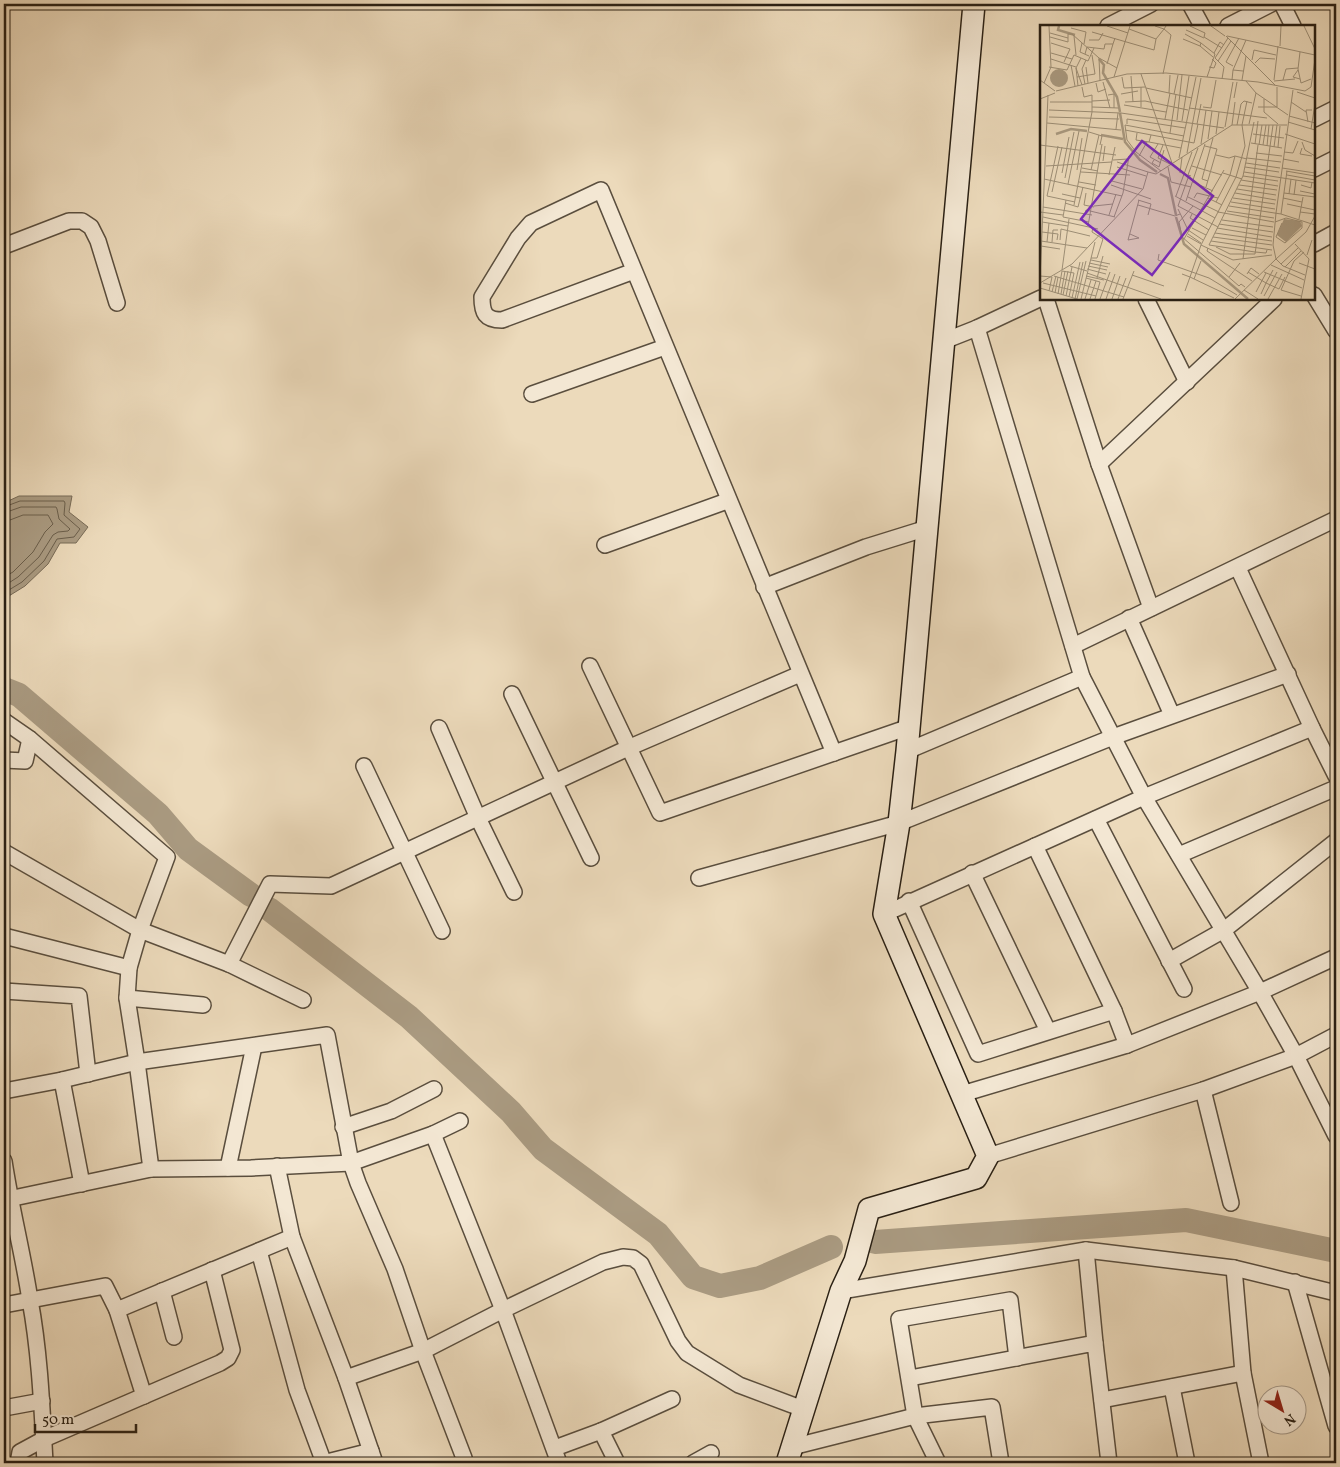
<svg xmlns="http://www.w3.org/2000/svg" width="1340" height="1467" viewBox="0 0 1340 1467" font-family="Vollkorn,serif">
<rect width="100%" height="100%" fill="#ecdabb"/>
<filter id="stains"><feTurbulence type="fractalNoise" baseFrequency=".004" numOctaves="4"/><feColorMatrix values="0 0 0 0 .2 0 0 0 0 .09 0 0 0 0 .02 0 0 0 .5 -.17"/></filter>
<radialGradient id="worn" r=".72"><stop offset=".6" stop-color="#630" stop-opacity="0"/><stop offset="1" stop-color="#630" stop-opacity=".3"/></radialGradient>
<polygon fill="#aa9b82" stroke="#776a56" points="19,496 72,496 69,512 88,527 76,543 60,543 48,564 25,586 4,599 4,503"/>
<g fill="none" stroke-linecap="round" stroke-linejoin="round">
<g stroke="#6a5e4b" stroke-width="1">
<polyline points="4,507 20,501 64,501 65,503 64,515 80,529 74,537 57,539 44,561 22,582 4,593"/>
<polyline points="4,513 21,507 56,507 57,509 59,519 70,529 68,531 58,532 53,535 39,557 18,577 4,586"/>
<polyline points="4,521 10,520 23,515 48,515 53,524 45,532 33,552 13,572 4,577"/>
</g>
<g stroke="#aa9b82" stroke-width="24">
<polyline points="4,689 19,695 158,814 188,849 251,895"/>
<polyline points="269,909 409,1017 511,1112 543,1149 658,1234 693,1277 720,1286 760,1278 831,1247"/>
<polyline points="875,1242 1186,1220 1336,1251"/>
</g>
<g stroke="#5a4e3e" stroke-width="18">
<g id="street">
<polyline points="1190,4 1202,26"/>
<polyline points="1282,4 1293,26"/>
<polyline points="1108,26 1151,4"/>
<polyline points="1228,26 1271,4"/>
<polyline points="1314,119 1336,108"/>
<polyline points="1314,169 1336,158"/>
<polyline points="1314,244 1336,232"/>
<polyline points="4,246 69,221 82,221 91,227 98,241 117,303"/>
<path d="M634,271L502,320C485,320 482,313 482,297L518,238L531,223L601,190C678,378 755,566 834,753"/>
<polyline points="1314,295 1336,331"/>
<polyline points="1046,299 1099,464 1151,608"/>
<polyline points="1146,299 1187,382"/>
<polyline points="977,328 1082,677 1144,797 1260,992 1296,1056 1336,1136"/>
<polyline points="944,341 977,328 1041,298"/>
<polyline points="532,394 665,347"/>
<polyline points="1099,464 1274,299"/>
<polyline points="605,545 727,501"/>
<polyline points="1238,568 1312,728 1336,776"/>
<polyline points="764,587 866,547 927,528"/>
<polyline points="1129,618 1172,715"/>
<polyline points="1073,646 1336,519"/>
<polyline points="590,666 660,813 909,727"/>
<polyline points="512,694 591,858"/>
<polyline points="4,721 30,739 167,857 140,930 129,968 127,998 137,1062 151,1169"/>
<polyline points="439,728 478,818 514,892"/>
<polyline points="907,751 1082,677"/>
<polyline points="4,760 25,761 30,739"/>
<polyline points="364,766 442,931"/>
<polyline points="1096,819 1184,989"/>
<polyline points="1035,846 1114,1011 1127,1045"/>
<polyline points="4,852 140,930 229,964 303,1000"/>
<polyline points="1179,855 1336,788"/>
<polyline points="972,873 1048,1031"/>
<polyline points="699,878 899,823 1113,737 1288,674"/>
<polyline points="909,901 978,1054 1114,1011"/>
<polyline points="884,914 1144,797 1312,728"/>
<polyline points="4,936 129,968"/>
<polyline points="1169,961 1224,930 1336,841"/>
<polyline points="229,964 270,884 331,886 628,748 800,674"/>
<polyline points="4,991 79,996 88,1074"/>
<polyline points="127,998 203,1005"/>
<polyline points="62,1080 82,1184"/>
<polyline points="1203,1090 1231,1203"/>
<polyline points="4,1091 62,1080 137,1062 327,1035 351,1163 358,1183 395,1269 423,1351 464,1458"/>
<polyline points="962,1094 1127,1045 1260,992 1336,957"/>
<polyline points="343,1127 391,1111 434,1089"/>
<polyline points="433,1134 503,1310 559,1463"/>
<polyline points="988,1156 1203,1090 1296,1056 1336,1035"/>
<path d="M4,1161C11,1208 23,1254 30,1300C40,1354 42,1409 45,1463"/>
<polyline points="277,1166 292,1237 346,1378 375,1463"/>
<polyline points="228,1168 254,1046"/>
<polyline points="4,1200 151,1169 251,1168 351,1163 433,1134 460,1121"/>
<polyline points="1086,1250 1095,1343"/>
<polyline points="259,1251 297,1390 324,1463"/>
<polyline points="1234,1268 1243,1373 1261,1463"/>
<polyline points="1295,1282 1336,1426"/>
<polyline points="162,1291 174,1337"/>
<polyline points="841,1291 1086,1250 1234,1268 1336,1293"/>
<polyline points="4,1305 105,1286 117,1310 292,1237"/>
<polyline points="117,1310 144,1396"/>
<polyline points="346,1378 423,1351 503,1310 603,1262 623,1257 633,1258 641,1264 678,1341 687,1353 739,1385 803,1409"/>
<polyline points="910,1378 1095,1343 1109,1463"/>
<polyline points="1172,1387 1187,1463"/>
<polyline points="1102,1400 1243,1373"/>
<polyline points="4,1408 42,1401"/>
<polyline points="601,1431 617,1463"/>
<polyline points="792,1447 915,1416 992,1407 1001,1463"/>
<polyline points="555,1448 601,1431 672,1399"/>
<polyline points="18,1463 20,1452 44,1439 220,1363 228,1358 232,1350 212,1270"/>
<polyline points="323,1463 371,1451"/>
<polyline points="693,1463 711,1453"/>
<polyline points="938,1463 915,1416 899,1319 1010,1300 1017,1358"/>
</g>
</g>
<g stroke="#2a2014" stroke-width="24">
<polyline id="secondary" points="787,1463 841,1291 855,1261 869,1209 976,1178 988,1156 884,914 899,823 907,751 974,4"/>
</g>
<use href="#street" stroke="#f3e7d3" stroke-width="15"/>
<use href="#secondary" stroke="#f3e7d3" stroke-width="21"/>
</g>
<g transform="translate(1040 25)">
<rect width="275" height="275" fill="#ecdabb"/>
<path d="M10 53a9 9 0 1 1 18 0a9 9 0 1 1-18 0ZM244,194L260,196L262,201L246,217L237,210Z" fill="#aa9b82"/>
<path fill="none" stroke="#aa9b82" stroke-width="2.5" d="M19,1L18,5L35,10M59,34L64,40L63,48L77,72L80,87M80,88L85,117L100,135L117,147M16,109L31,104L47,106M61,110L83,114M120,149L128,153L136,190M136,192L144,219L208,274"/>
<path fill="none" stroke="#9e9078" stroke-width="1" d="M67,1L88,8M150,1L165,8L164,12L182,23M171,1L185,11M264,1L275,24M31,3L46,7L44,19M89,4L116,14M146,5L164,13M52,7L114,25L116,14L124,4L115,1M10,8L28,13M145,9L161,18M34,11L36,30M186,11L235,60M187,11L275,30M10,12L28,17V9H32L59,33L77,43M143,14L160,21L161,18L175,29L167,52M49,15H59L63,8M11,18L30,24L24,37M42,18L40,27L49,31M160,21L173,32M240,21L241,1M260,27L258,44L261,58L271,54M11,28L32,34M174,28L180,17L184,20M45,29L47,22L64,24L65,19H73L75,13M59,33L60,56M11,34L36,42M212,35L214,25L236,30M178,36L191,16M215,38L220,33L235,34M67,39L73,19M31,40L35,61M193,41L186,37L199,13M9,42L27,45L34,30L48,36L54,23M46,42L48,58M169,42L174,43L176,38L172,34M36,43L42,60M193,45L206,15M258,45L253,52L260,54M101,49L132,138M123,49L131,10L124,4L126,1M91,51L93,77M37,52L55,49L52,30M74,52L90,1M82,52L84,63L105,62M182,54L184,42L175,33L188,13M0,55L15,66M192,55L193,45L203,46M202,55L206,31M234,55L238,21M243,55L246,44L258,43M206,56L216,68L248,90M234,56L255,54M63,57L70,83M4,58L11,42L9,1M56,58L58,67L66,64M45,59L42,44L46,35M38,61L36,43L41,33M101,62V82M106,63L152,73M16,66L87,49L126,48L218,57L265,66L271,62L275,34M257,67L275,73M129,68L130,50M81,69L98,66M134,69L138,50M68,70L74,69V83M194,73L197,57M0,74L15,68M224,74V87L238,99M52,76L70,75M10,77H52M85,77L105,76L148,85M251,77L266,87M84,80L126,87M52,82L78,83M163,82L171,83L176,55M218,82H237V62M149,83L227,93M9,85L81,88L184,103M249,91L275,98M9,92L79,94M125,94L130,68M137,95L142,50M142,96L149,51M214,97L203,151L169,220L215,227L226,228L227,225M248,97L275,105M268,97L266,85H272M7,98L81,105M87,99V94L145,103M157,99L161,79M209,99L216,68M192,100L195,77M197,100L201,79L204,76L212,78M185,102L193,57M76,104L78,88M271,104L275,79M85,105L154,118L158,99M49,107L62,111L60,120M97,108L96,115L109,117M130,108L136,69M176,109L179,87M213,109L244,113M245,109L275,119M111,110L109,117L141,123M168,114L172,86M262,117L265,125L275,131M211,118L242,123M118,119L110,132L121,138M161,119L166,85M215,119L218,96M0,120L76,130M123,120L118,133L130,139M219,120L222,100M223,120L226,100M165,121L177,124L166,162M227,121L229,100M234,122L237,100M238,122L240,101M262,123L260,129L272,131M244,127L253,128L258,116M147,128L161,53M216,128L242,131M176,130L189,133L195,131M99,131L107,117M139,133L156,52M207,133L241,137M243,134L259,137M73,135L88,134M114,135L112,138L119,142L124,125M63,136L65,121M77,137L108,147M206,138L240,143M6,141L72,137M152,141L182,150M77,142L106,151M128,142L131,157L151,162M205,142L239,147M42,143L58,146M242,143L275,148M37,145L42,113M51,145L59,110M121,146L96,127L87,115L85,100L144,111M246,146L275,151M41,147L90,150M204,147L275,158M22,148L29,112M140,148L142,132M183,148L202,154M69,150L75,122M247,150L275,155M151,151L148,150L158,123M203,151L238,156M25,153L34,107M148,153L138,181L178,202M4,154L82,171M201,155L238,161M72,156L102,164M168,156L162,154L173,113M39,157L56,160M153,157L173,166M28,159L39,106M71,160L111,174M199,160L237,165M261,160L271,163L272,157M197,164L236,170M260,166L275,169M12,167L22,122M46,168L44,180L54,182M195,168L236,175M244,168L275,172M22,169L40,173M249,169L251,154M254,170L256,155M7,171L18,121M7,171L35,177M135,171L175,193M136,171L152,127M148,172L179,187M154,173L157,168L178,173M168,173L182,180M193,173L235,179M243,173L262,177M26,175L23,192L49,197M98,175L111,179L108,190M146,176L165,119M176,177L190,150L195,131L207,134M191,177L235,184M25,178L38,182L43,162M247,179L275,185M34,180L52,87V70L44,72L42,62M98,180L135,191L140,189M54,181L73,179M153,181L139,197L142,212L199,261L201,259L205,262M189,181L241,189L275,200M3,182L52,190M138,184L148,205L163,215M187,186L234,193M0,187L23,190M178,187L234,197M260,187L275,189M45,188L46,185L75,192M152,189L150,193L169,205M241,189L247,146M69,190L76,169M3,192L58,204M74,192L83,168L89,131M259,194L263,172M182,195L233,202M2,197L28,201M235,197L246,193L262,197V203L245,218L236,212L242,198M179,199L233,207M48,201L62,119M152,203L166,210M177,203L232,212M2,207L18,209L17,215M175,208L232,216M90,209L99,213L88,215L99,175M148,209L161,218M147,211L161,219M173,212L232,220M144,214L184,145M20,215L21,204L50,211M1,216L47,223M171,216L232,225M7,217L9,198M12,217L13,205H18M255,219L269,234L261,274M161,220L193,235L232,230M1,221L20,224M176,222L190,229H215L233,100M168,223L167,226L212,256M119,229L118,235L169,253L197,270M267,230L272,215M51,233H57L63,214L52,207L53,202M203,234L218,120M51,235L70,239M49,238L68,242M259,238L275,244M241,239L258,223M231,240L264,255M30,241L47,246M48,241L67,245M245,242L261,226M47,244L66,249M22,245L29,194M233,245L226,258L239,264L245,252M208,247L226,258L221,269M224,247L262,263M47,248L121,274M142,249L150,252L161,220L196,152L205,121L202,100L207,76M207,249L211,243L219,249M92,250L124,261M265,250L243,241L236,234L266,207L275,191M0,251L12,252L9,266M14,251L84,272M46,251L64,255M189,252L200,238M46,253L60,257L55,274M57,253L63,231M0,254L8,70M154,254L161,236M0,258L32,239L103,164L108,147L116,149L192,100H247M3,258L56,271M0,263L37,274M204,265L218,274M145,266L150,252L194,273M12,267L16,251M216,267L226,248M15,268L18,252M18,269L22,246L34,248L29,272M21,269L25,246M23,270L28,246M26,271L32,242M224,271L237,247M261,271L241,265L254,236L264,227M32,273L40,237M35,274L43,237M37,274L46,236M41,274L55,217M45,274L51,255M50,274L56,256M60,274L70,247M66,274L75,249M72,274L80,251M78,274L86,253M83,274L94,246M195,274L236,234L233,220L236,188L253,65M228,274L242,249"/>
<path fill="#7b2cbf" fill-opacity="0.15" stroke="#7b2cbf" stroke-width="2.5" d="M102,116L173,171L112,250L41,194Z"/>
<rect width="275" height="275" fill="none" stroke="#2a2014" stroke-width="2.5"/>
</g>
<rect width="1340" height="1467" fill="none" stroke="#ecdabb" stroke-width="20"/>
<rect x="5" y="5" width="1330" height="1457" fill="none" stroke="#2a2014" stroke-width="2.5"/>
<rect x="10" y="10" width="1320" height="1447" fill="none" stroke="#2a2014"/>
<g transform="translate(1282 1410) rotate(142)"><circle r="24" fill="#f3e7d3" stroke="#a39787"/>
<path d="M0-4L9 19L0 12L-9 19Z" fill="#8f2418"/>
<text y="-8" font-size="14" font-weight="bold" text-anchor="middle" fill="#2a2014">N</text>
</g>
<path d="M35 1424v8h101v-8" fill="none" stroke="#2a2014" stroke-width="2.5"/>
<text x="42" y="1424" font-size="15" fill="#2a2014" stroke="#f3e7d3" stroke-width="4" paint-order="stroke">50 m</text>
<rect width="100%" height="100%" filter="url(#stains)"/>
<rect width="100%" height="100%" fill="url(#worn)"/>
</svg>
